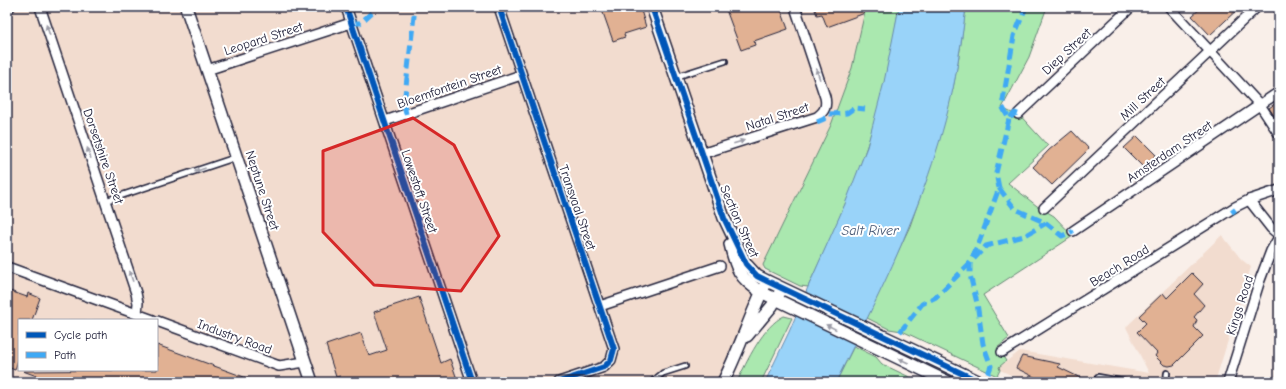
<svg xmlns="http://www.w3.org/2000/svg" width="1286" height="389" viewBox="0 0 1286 389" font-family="'Comic Neue',sans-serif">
<rect width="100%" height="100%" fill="#f9efe9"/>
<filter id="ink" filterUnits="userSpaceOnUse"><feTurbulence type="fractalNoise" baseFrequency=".025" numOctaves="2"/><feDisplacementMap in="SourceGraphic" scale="8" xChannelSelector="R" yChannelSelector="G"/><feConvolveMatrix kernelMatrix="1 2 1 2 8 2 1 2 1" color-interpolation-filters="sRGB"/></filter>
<g filter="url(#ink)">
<g fill="#f2dccf" fill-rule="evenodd">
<path d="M7,7H866L852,68L831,125L763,265L764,300L723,382H7ZM19,320H157V370H19Z"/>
<polygon points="1222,235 1241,259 1251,267 1215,382 1026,382 1000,370 999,367 1020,351 1149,373 1126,327"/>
</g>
<g fill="#aae8af" stroke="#668575">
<path d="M866,7H899C891,54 882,101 867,146C851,195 829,241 808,287L800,286L765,269L763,265L831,125L852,68Z"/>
<polygon points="966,7 1047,7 1029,57 1002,108 1012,113 1016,111 1048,146 1008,183 1037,206 1054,216 1073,236 983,295 1009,338 997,348 1006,361 999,367 1000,370 997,376 902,331 889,329 867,318 910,226 930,168 953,88 959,56"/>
<path d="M784,316L792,318L761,382H737C747,361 763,326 784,316Z"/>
<polygon points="854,346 876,357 882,364 920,382 836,382"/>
</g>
<path fill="#99d3f9" stroke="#698cad" d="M899,7H966C964,23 962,39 959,55C951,112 931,173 909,226C888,279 861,330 836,382H765L789,332L808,287L845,204L867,147L884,82Z"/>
<g fill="#e1b193" stroke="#22223b">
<polygon points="601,7 640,7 646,27 624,34 625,37 613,41"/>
<polygon points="725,7 780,7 788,29 754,41 755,45 741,50"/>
<polygon points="814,7 862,7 865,13 827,27 822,14 817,15"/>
<polygon points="1202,7 1240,7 1210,35 1192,16"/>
<polygon points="1279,101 1279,123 1269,108"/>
<polygon points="1072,131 1089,149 1052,185 1033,167 1049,150"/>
<polygon points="1137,136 1156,155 1144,168 1124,148"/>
<polygon points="1192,273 1203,284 1194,294 1204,305 1194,317 1197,320 1194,327 1203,336 1174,365 1169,366 1164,365 1155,356 1157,353 1137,332 1146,323 1139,316 1163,293 1167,298"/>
<polygon points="7,290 27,297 28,293 40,298 32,320 19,320 19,357 15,370 7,367"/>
<polygon points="419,297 441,363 450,359 458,382 342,382 340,376 336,377 326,345 361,333 369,356 387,350 374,312"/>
<polygon points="157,345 255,381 255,382 53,382 23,371 157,370"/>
<polygon points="1022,356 1060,364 1058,367 1089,382 1044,382 1016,368"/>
</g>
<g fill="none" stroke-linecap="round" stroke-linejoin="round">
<g stroke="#22223b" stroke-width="8">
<g id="service">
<polyline points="675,77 725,61"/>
<polyline points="105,201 237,157"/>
<polyline points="1098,377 1125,382"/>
<polyline points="652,382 663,373 685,366"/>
<polyline points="1166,382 1167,373"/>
</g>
</g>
<g stroke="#22223b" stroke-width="12">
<g id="minor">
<polyline points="40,7 136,293 138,303 137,314"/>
<polyline points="346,7 472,382"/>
<polyline points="499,7 614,349 611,360 604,367 559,382"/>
<polyline points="1169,7 1260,105 1279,134"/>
<polyline points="7,8 10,7"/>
<polyline points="207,70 351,23"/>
<polyline points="1018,114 1131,7"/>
<polyline points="385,121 521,75"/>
<path d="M701,154L817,117C825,111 827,106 825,97L795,7"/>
<polyline points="1249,200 1271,228 1279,235"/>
<polyline points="1044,208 1257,7"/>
<polyline points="1073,231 1279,92"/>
<polyline points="7,267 153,320"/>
<polyline points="600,306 720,266"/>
<polyline points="157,321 279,366 305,362"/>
<polyline points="1002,352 1235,207 1249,200 1279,190"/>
<polyline points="1228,382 1260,280 1271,251 1279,237"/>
</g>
</g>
<g stroke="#22223b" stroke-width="14">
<g id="tertiary">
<polyline points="186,7 312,382"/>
<polyline points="652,7 724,218 746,264 757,276 767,281 980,382"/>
<path d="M730,244C736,269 739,278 761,292L948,382"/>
<polyline points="747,336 772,306 779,294"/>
<path d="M723,382C739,351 749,318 764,287"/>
</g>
</g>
<use href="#service" stroke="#fff" stroke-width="4.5"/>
<use href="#minor" stroke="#fff" stroke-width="9"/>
<use href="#tertiary" stroke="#fff" stroke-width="11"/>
<g stroke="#3fa9f5" stroke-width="5" stroke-dasharray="10 5" stroke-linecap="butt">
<polyline points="351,23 360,23 378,7"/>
<polyline points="406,114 404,104 415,7"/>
<polyline points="1018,114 1015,113 1009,119 1002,106 1014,36 1026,7"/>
<polyline points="817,122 824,119 829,114 847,113 854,108 865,109"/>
<polyline points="999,188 1015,209 1046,223 1062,236 1073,231"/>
<polyline points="1232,209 1235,213"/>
<polyline points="900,332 922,304 936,297 970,263 980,240 999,188 996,173 1009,119"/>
<polyline points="988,374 991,366 983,344 977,303 970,275 970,263 986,246 1024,236 1046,223"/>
</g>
<g stroke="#fff" stroke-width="8">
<g id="cycleway">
<polyline points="346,7 472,382"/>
<polyline points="499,7 614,349 611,360 604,367 559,382"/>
<polyline points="652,7 724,218 746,264 757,276 767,281 980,382"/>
</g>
</g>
<use href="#cycleway" stroke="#0057b8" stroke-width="6"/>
</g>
<defs><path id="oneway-solid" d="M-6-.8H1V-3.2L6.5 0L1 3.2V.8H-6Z"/></defs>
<g fill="#9c9ca7">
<use href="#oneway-solid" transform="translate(48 30) rotate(-109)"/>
<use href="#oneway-solid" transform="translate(818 74) rotate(-109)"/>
<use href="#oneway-solid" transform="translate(739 142) rotate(-18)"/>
<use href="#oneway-solid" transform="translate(89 153) rotate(-109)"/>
<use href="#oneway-solid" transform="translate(200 170) rotate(161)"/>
<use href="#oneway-solid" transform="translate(131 276) rotate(-109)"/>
<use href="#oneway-solid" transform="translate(831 327) rotate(-154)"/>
<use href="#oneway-solid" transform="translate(904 361) rotate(-155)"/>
</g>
</g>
<path fill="#d62828" fill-opacity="0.2" stroke="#d62828" stroke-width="3" stroke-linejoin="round" d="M413,118L454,145L499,236L461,291L374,285L323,232V151Z"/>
<g text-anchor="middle" stroke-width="4" stroke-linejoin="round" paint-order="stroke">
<g font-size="13" fill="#22223b" stroke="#fff">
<text transform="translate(263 38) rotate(-18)" y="5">Leopard Street</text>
<text transform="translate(1066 51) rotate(-43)" y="5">Diep Street</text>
<text transform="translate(449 86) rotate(-19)" y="5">Bloemfontein Street</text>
<text transform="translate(1142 98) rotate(-43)" y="5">Mill Street</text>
<text transform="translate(777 116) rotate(-18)" y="5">Natal Street</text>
<text transform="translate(1169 151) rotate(-34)" y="5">Amsterdam Street</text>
<text transform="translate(104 156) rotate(71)" y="5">Dorsetshire Street</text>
<text transform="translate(263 190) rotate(72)" y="5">Neptune Street</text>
<text transform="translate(420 191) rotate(71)" y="5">Lowestoft Street</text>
<text transform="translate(578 207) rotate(71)" y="5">Transvaal Street</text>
<text transform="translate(740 221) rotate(66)" y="5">Section Street</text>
<text transform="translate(1119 265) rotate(-32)" y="5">Beach Road</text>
<text transform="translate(1239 305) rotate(-72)" y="5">Kings Road</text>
<text transform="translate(235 336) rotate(20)" y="5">Industry Road</text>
</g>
<g font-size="14" font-style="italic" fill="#465774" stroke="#fff">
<text x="870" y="235">Salt River</text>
</g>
</g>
<rect width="1286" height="389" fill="none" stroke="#fff" stroke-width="24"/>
<rect x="12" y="12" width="1262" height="365" fill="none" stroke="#22223b" stroke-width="1.5" filter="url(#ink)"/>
<rect x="18" y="319" width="140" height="52" fill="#ffffff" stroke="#a7a7b1"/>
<rect x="26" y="332" width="20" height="6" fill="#0057b8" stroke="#a7a7b1"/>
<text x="54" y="339" font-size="12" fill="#22223b">Cycle path</text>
<rect x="26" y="352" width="20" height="6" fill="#3fa9f5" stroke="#a7a7b1"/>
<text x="54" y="359" font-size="12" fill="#22223b">Path</text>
</svg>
